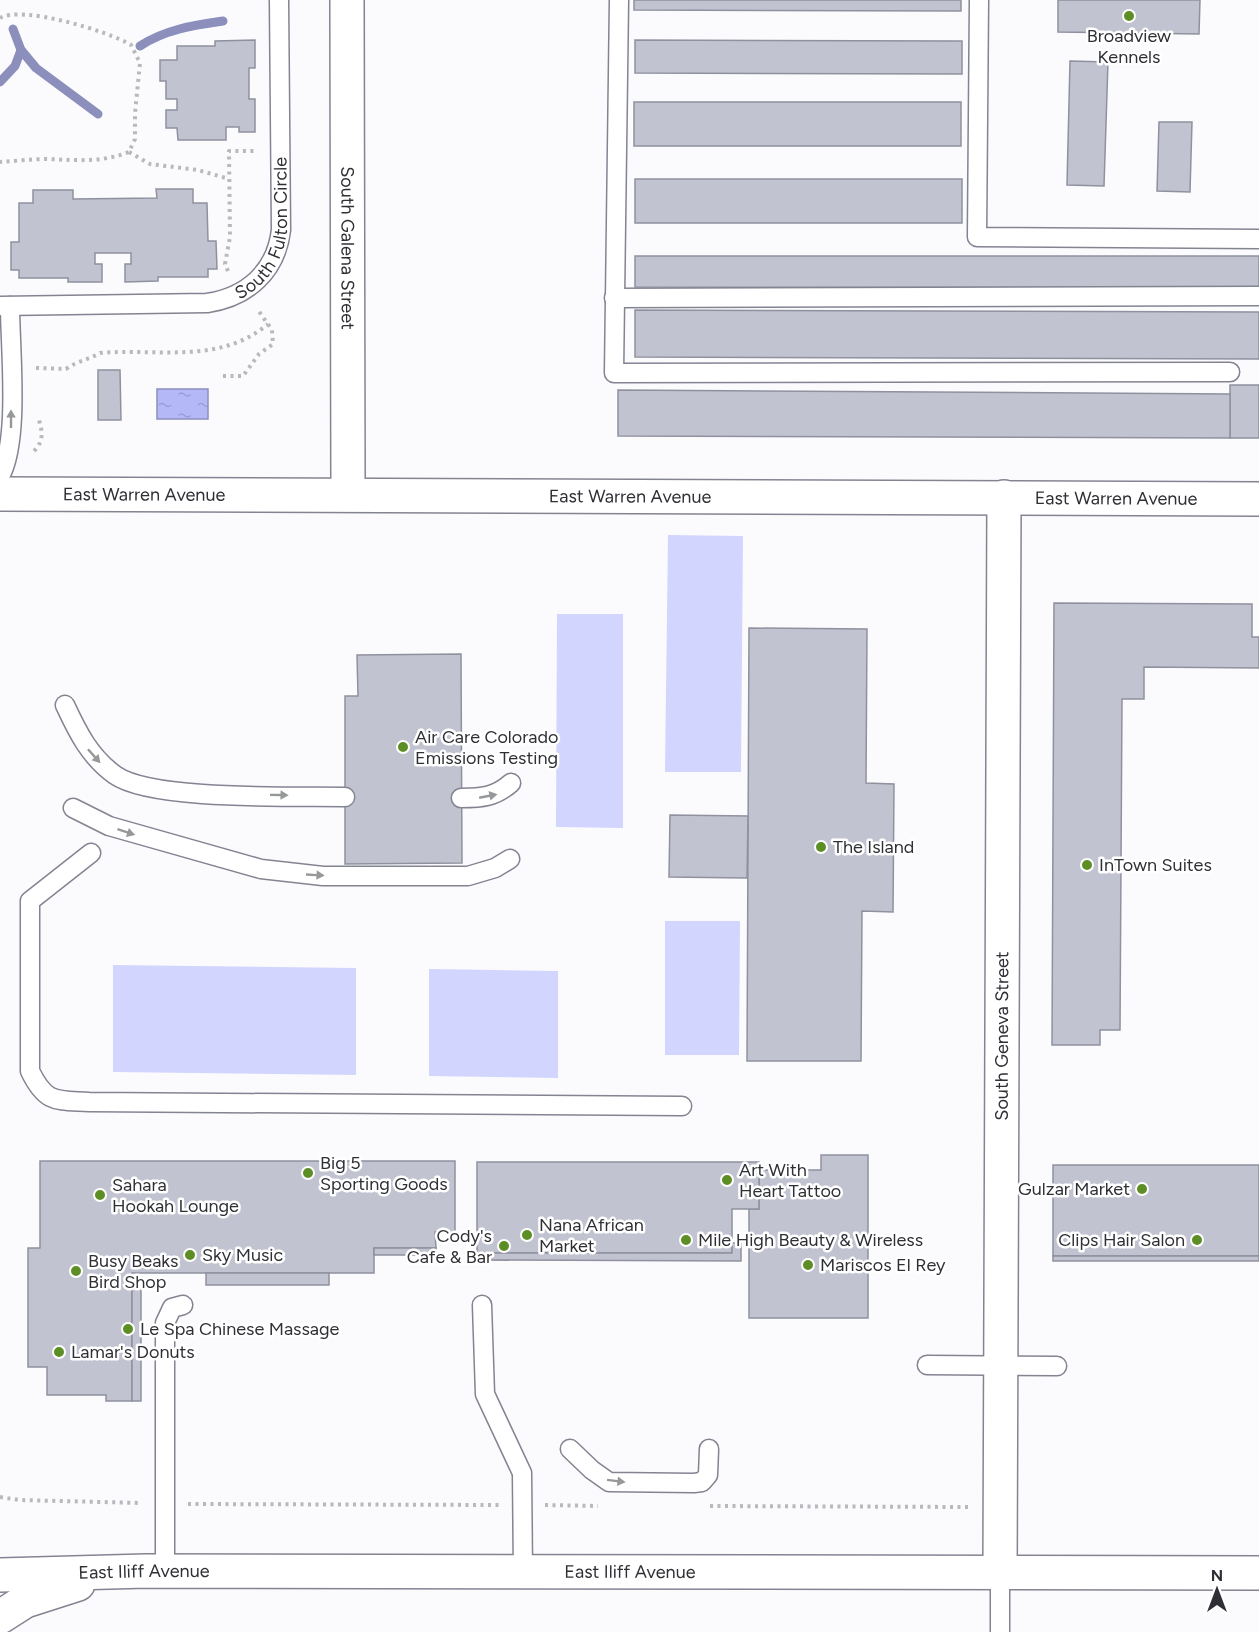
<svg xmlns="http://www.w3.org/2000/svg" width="1259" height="1632" viewBox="0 0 1259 1632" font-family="Figtree,sans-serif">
<defs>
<pattern id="water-ripples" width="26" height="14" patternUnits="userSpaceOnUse" patternTransform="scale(1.5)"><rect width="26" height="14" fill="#b4b8f6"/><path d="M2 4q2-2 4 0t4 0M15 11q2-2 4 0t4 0" fill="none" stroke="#9b9ed4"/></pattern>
</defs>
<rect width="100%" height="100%" fill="#fbfbfe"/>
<g fill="#d2d5fd">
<polygon points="668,535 743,536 741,772 665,772"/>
<polygon points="557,614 623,614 623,828 556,827"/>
<polygon points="665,921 740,921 739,1055 665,1055"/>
<polygon points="113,965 356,968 356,1075 113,1072"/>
<polygon points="429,969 558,971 558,1078 429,1076"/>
</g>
<rect fill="url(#water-ripples)" stroke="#8c8fbc" stroke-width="1.5" x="157" y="389" width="51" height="30"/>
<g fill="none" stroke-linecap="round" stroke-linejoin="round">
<g stroke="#8c8fbc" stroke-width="9">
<polyline points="13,29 21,50 36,68 98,114"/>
<path d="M140,46C164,30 194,25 223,21"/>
<polyline points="0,82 15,66 21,50"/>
</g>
</g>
<g fill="#c2c3d1" stroke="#8f919e" stroke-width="1.5">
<polygon points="634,0 961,0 961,11 634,10"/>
<polygon points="1058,0 1200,0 1199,34 1058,32"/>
<polygon points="255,40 255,68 249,68 249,99 255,99 255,132 239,132 239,127 226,127 226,140 178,140 177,128 166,128 166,110 177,110 177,99 166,99 166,81 160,81 160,60 177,60 177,46 215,46 215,41"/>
<polygon points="635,40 962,41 962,74 635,73"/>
<polygon points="1070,61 1108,62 1104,186 1067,185"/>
<rect x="634" y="102" width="327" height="44"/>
<polygon points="1159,122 1192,122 1190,192 1157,191"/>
<rect x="635" y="179" width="327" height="44"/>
<polygon points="156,189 193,189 193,203 207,203 208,241 216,241 217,269 208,269 208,277 158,277 158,281 125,282 125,264 131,264 131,253 95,253 95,264 102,264 102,282 68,282 68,278 19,278 19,270 11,270 11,242 19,242 19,203 33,203 33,190 73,190 73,199 157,198"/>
<polygon points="635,256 1259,256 1259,288 635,287"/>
<polygon points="635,310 1259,312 1259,359 635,357"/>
<polygon points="98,370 120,370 121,420 98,420"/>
<rect x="1230" y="385" width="29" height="53"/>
<polygon points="618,390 1230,394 1230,438 618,436"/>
<polygon points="1054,603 1252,604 1252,637 1259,637 1259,668 1144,667 1144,699 1122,699 1120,1030 1100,1030 1100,1045 1052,1045"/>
<polygon points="749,628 867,629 866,783 894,784 893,912 862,911 861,1061 747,1061"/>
<polygon points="461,654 462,863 345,864 345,696 358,696 357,655"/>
<polygon points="670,815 748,816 747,878 669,877"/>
<polygon points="821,1155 868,1155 868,1318 749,1318 749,1209 759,1209 759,1170 821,1170"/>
<polygon points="40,1161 455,1161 455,1232 435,1232 436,1248 374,1248 374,1273 132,1273 132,1401 106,1401 106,1395 47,1395 47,1367 28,1367 28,1248 40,1248"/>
<polygon points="477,1162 759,1162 759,1209 732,1209 732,1253 477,1253"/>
<rect x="1053" y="1165" width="206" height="91"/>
<polygon points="732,1243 741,1243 741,1261 477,1260 477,1253 732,1253"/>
<rect x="374" y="1248" width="62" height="7"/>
<rect x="1053" y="1256" width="206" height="5"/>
<rect x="206" y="1273" width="123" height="12"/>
<rect x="132" y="1287" width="9" height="114"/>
</g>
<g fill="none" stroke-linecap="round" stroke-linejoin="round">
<g stroke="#838491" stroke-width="21">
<g id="lane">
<polyline points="619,0 614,373 1230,372"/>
<polyline points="979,0 977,237 1259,239"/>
<polyline points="614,298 1259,296"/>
<path id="s1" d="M0,306L207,303C247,297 276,272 281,230L279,0"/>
<path d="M0,476C20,441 10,348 10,306"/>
<path d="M65,705C78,733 90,757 115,775C152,801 294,796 345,797"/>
<path d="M461,798C482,798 495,797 511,783"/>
<polyline points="73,808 109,826 261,869 323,876 468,876 495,868 510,859"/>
<path d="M91,853L30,901V1071C46,1104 56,1100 89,1102L682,1106"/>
<polyline points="482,1305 485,1394 522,1473 523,1572"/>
<polyline points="927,1365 1057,1366"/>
<polyline points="570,1449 592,1470 609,1482 694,1483 702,1482 708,1475 709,1449"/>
<polyline points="165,1571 165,1323 172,1308 183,1305"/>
<polyline points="1000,1632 1000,1573"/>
</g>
</g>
<g stroke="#838491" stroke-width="36">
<g id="street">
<path id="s2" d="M347,0L348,494"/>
<path id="s3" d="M0,494L1259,499"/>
<path id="s4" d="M1000,1573L1004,497"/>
</g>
</g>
<g stroke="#838491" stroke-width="36">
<g id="primary">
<path id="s5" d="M0,1575L146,1571L1259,1573"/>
<polyline points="0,1617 25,1601 78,1584"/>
</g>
</g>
<g stroke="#b8b9bc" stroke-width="4" stroke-dasharray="3 4.5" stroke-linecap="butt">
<path d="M0,18C22,5 108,31 131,45L140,63L135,113V139L129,152C101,163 75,160 47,159C31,159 15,161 0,162"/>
<polyline points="129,152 150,164 198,170 229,179"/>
<polyline points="228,271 225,264 230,237 229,151 256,151"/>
<path d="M36,368L66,369C77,361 88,360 100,353C158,348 219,365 268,324"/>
<polyline points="223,376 243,376 259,354 273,344 272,330 258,310"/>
<path d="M34,451C45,440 42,430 38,417"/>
<polyline points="0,1497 19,1500 142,1503"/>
<polyline points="188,1504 499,1505"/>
<polyline points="545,1505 598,1506"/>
<polyline points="710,1506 970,1507"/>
</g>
<use href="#lane" stroke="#fff" stroke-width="18"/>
<use href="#street" stroke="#fff" stroke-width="33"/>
<use href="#primary" stroke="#fff" stroke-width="33"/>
</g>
<defs><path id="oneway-solid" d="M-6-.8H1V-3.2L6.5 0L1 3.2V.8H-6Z" transform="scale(1.5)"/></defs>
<g fill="#97989a">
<use href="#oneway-solid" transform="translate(11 419) rotate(-90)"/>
<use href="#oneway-solid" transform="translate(94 756) rotate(48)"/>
<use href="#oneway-solid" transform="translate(279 795) rotate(1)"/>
<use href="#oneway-solid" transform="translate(488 796) rotate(-11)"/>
<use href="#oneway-solid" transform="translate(126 832) rotate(18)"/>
<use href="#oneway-solid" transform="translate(315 875) rotate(3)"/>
<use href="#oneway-solid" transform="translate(616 1481) rotate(7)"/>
</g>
<g fill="#5d8e25" stroke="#fff" stroke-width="2">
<circle cx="1129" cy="16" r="6"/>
<circle cx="403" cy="747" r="6"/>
<circle cx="821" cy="847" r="6"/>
<circle cx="1087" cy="865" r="6"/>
<circle cx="308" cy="1173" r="6"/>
<circle cx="727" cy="1180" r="6"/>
<circle cx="1142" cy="1189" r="6"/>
<circle cx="100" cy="1195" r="6"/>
<circle cx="527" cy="1235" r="6"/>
<circle cx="686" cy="1240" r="6"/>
<circle cx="1197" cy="1240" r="6"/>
<circle cx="504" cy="1246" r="6"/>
<circle cx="190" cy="1255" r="6"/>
<circle cx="808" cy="1265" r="6"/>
<circle cx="76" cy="1271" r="6"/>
<circle cx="128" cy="1329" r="6"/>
<circle cx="59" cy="1352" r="6"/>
</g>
<g text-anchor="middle" stroke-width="5" stroke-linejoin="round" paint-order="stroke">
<g font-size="18" fill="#2f3035" stroke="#fff" text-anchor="start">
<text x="1129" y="42" text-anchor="middle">Broadview<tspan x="1129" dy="21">Kennels</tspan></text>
<text x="415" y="743">Air Care Colorado<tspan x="415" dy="21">Emissions Testing</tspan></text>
<text x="833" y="853">The Island</text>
<text x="1099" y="871">InTown Suites</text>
<text x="320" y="1169">Big 5<tspan x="320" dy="21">Sporting Goods</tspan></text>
<text x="739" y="1176">Art With<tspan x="739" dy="21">Heart Tattoo</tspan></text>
<text x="112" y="1191">Sahara<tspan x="112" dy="21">Hookah Lounge</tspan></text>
<text x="1130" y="1195" text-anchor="end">Gulzar Market</text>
<text x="539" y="1231">Nana African<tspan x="539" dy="21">Market</tspan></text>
<text x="492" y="1242" text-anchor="end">Cody's<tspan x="492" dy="21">Cafe &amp; Bar</tspan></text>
<text x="698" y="1246">Mile High Beauty &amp; Wireless</text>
<text x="1185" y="1246" text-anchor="end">Clips Hair Salon</text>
<text x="202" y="1261">Sky Music</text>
<text x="88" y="1267">Busy Beaks<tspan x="88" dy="21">Bird Shop</tspan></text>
<text x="820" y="1271">Mariscos El Rey</text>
<text x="140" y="1335">Le Spa Chinese Massage</text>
<text x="71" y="1358">Lamar's Donuts</text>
</g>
<g font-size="18" fill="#2f3035" stroke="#fff">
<text dy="6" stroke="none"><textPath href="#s1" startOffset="315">South Fulton Circle</textPath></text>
<text dy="6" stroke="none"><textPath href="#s2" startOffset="248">South Galena Street</textPath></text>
<text dy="6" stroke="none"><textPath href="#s3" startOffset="144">East Warren Avenue</textPath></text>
<text dy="6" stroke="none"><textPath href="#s3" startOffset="630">East Warren Avenue</textPath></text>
<text dy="6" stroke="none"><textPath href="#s3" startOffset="1116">East Warren Avenue</textPath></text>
<text dy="6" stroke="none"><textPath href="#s4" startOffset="537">South Geneva Street</textPath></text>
<text dy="6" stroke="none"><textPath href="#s5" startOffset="144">East Iliff Avenue</textPath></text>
<text dy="6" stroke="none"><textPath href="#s5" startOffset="630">East Iliff Avenue</textPath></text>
</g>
</g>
<g transform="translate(1217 1590)" stroke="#ffffff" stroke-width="4.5" paint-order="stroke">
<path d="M0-4.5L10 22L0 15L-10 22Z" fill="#2f3035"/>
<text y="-9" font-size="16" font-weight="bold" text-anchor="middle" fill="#2f3035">N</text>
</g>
</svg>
